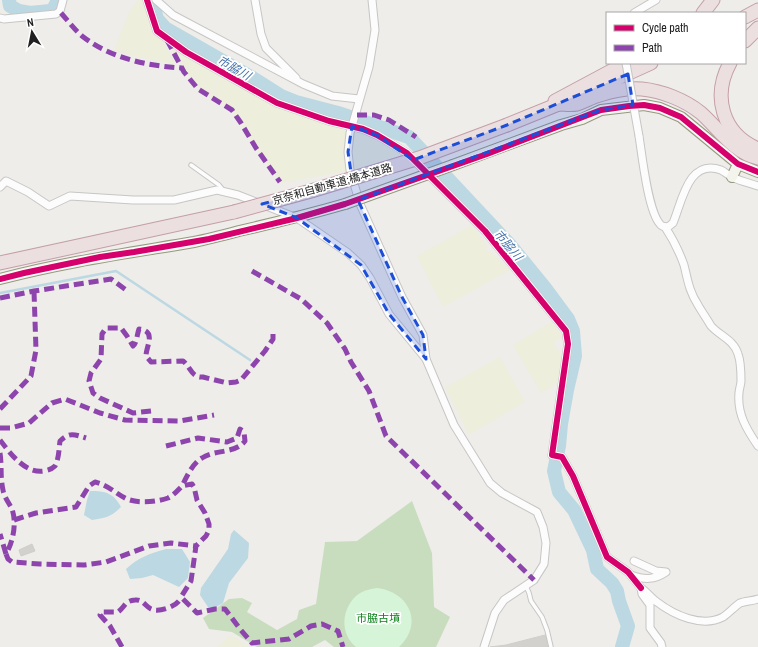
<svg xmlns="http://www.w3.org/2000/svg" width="758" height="647" viewBox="0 0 758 647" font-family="'Archivo Narrow','Noto Sans JP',sans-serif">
<rect width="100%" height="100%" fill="#eeede9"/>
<g fill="#edeedc">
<polygon points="138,0 142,0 152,29 162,41 176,65 130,55 114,50 130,11"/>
<polygon points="166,40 221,73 208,96 195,84 185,70"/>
<polygon points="222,74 270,101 339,127 347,132 347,171 282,183 260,154 232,110 209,96"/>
<polygon points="354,130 363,131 402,154 353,170 351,150"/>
<polygon points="472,225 487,246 485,248 487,252 491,252 510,270 443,307 417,256"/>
<polygon points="552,322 562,337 553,342 562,356 558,383 541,393 513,345"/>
<polygon points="500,357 525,402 469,435 445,387"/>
<polygon points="231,635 249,647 217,647"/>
</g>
<polygon fill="#c8ddbe" points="412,501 432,553 434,607 450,617 436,647 334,647 325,640 312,647 257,647 232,632 209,629 203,618 229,599 242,598 252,603 247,612 277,630 297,619 299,610 316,604 325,542 357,541"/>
<path fill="#d6f4d8" d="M377,588C409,592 424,623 399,647H356C340,634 341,610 356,596C362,591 369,589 377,588Z"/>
<g fill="#bcd8e2">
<path d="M90,491C106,491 113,493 121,507C111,517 105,518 92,520L84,515L87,500Z"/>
<polygon points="234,530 249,543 248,558 229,583 223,603 216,607 208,607 200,595 201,588 228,549 231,534"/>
<path d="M166,549H182L190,562L188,578L179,587L153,575L142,578L130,579L126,569C139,557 149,554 166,549Z"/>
</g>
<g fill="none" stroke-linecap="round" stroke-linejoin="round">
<polyline stroke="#bcd8e2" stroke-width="2.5" points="0,293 116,271 250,360"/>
<g stroke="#bcd8e2" stroke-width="14">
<polyline points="9,0 10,6 19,11 30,13 50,11 54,8 58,0"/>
<polyline points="152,0 157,19 165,28 251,77 281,96 296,102 338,113 409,137 510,245 545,288 568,319 573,331 575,356 567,390 561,424 559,446 554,471 559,492 574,510 593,550 597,569 612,583 617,591 619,601 628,626 622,647"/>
</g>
</g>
<g fill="#d2d1ce" stroke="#d1ceca">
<polygon points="32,544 35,551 21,556 19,550"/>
<polygon points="545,635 548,641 546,641 548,647 490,647 506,645"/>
</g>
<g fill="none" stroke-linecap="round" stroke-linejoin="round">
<g stroke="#c7c6c5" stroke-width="5.5">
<g id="lane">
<polyline points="191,165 219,185 223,190"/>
<polyline points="526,586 529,593 531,601 542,617 547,630 551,647"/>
</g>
</g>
<g stroke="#c7c6c5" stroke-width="9">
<g id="street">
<polyline points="147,0 157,31 186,52 277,103 329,121 363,129 377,135 407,153 485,231 566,331 568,344 552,455 562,457 573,476 607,557 628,572 641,588"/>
<polyline points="156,0 173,15 303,84 332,96 359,99"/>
<polyline points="255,0 261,34 266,48 296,78"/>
<polyline points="372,0 375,30 369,67 350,133 348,152 350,170 360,204 402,297 423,335 426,359 454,425 490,483 502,493 537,512 543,527 546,543 544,564 534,580 504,600 495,613 484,647"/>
<polyline points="634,13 656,0"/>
<polyline points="0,18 4,19 56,14 60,11 63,0"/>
<path d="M639,136C642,155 648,211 660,224C662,227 665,227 668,227L673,223C682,202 688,158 721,170C725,172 728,175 732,177C740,181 749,183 758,186"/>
<polyline points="0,187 6,181 28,192 49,206 70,196 133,200 174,200 217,190 238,195 297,218 348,253 361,265 370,278 389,314 426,359"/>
<path d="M665,227C673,239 679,251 684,265C688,281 689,291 698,305C702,312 707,319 711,326C720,336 734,340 738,354C741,362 741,373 741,381C741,385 739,389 739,393C737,414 747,430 758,446"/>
<path d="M631,575C645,580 654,580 666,572L656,571L634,561"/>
<path d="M662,647L661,643L650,628V605L642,594L641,588C647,592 651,598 657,602C674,615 702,628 723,617C729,613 734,607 740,603C745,601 752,601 758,599"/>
</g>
</g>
<g stroke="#959980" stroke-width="12">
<g id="secondary">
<polyline points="453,165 561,125 582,119 601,110 644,105 660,108 681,117 738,164 758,172"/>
<polyline points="732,177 738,164"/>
<path d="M0,279C64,262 129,253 194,242C209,239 224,235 239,231C274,223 310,214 345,204"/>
</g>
</g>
<g stroke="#c49fa8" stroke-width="15">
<g id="highway">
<polyline points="703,13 713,0"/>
<polyline points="745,17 758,10"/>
<polyline points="745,41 758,28"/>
<path d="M730,63C712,96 722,134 758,149"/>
<polyline points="587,92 651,63"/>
<polyline points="555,101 626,63"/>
<path d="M558,104C564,104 571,105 577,104C584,102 592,97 600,95C612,91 629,88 642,89C662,91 685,100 701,113C719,129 733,152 758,158"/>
<polyline points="507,125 566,101"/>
<polyline points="0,263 234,212"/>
</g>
</g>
<use href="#lane" stroke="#fcfcfc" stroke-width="3.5"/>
<use href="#street" stroke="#fcfcfc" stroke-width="7"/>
<use href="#secondary" stroke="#f3f4eb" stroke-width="10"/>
<use href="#highway" stroke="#ebdfe0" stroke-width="13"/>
<g stroke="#c7c6c5" stroke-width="9" stroke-linecap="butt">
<polyline id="street-bridge" points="626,63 639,136"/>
</g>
<g stroke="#959980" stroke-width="12" stroke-linecap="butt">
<polyline id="secondary-bridge" points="345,204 453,165"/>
</g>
<g stroke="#c49fa8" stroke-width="15" stroke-linecap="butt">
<polyline id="highway-bridge" points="234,212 311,191 419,158 507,125"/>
</g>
<use href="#street-bridge" stroke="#fcfcfc" stroke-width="7"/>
<use href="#secondary-bridge" stroke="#f3f4eb" stroke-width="10"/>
<use href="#highway-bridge" stroke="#ebdfe0" stroke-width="13"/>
<g stroke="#8e44ad" stroke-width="5" stroke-dasharray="10 5" stroke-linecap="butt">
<path d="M61,13C68,21 74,29 82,36C110,58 147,66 182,68"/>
<polyline points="167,40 184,72 198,89 232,110 241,123 256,148 280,182"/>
<polyline points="357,115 374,115 389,120 416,137"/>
<polyline points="252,271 301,299 327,323 345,349 351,362 369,391 386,436 534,580"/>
<polyline points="0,298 34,291 111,279 129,292"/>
<polyline points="0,409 31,376 36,350 34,291"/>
<path d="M151,411L133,413L100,398L93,393L89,381L91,373L101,359L102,334L106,328H121L127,336L133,346C137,343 137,334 139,329C157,331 146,346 146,356L151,362L183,361C191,367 191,378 203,377L227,383L236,382L241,380L265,351L273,339V334"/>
<polyline points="0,428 11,428 29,423 52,403 65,399 100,413 125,420 180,421 214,415"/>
<path d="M0,440C10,453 25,474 44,471C49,470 52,469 55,466C59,459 59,448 60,441C70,432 73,434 86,438"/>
<path d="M166,446L198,438L227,442L237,438L240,429L244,432L245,441C235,454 216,449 202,458C193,463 187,476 182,486"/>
<path d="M0,453C2,465 0,477 3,490C4,497 9,503 12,509C17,523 13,542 6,554L0,534"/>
<path d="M14,520L36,513L76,507L89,486L95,482C108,485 115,493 125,498C136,504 157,502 168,498C174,495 178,490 182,486L192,484L194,487L197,500L205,513L209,524V530L206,536L196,546L191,581L181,597L197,613L215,609H225L240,629L252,643L289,639L311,626L322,624L338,631L343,647"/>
<polyline points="6,554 8,559 12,562 40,564 84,565 106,562 149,546 171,543 196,546"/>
<path d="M122,647L110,626L100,615L101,612H118C126,606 124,601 135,600C143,599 145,606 151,609C159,613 179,606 181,597"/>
</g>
<g stroke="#fff" stroke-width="8">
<g id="cycleway">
<polyline points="147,0 157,31 186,52 277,103 329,121 363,129 377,135 407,153 485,231 566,331 568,344 552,455 562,457 573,476 607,557 628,572 641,588"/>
<polyline points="0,279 24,273 100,257 134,252 209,239 297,218 345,204 487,154 601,110 629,106 644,105 660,108 681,117 738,164 758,172"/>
</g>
</g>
<use href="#cycleway" stroke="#d6006c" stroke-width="6"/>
</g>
<path fill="#1d4ed8" fill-opacity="0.2" stroke="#1d4ed8" stroke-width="3" stroke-dasharray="8 5" stroke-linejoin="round" d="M628,74L633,105L601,110L358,200L402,297L423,335L426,359L389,314L361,265L297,218L262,204L352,179L348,152L352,126L377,135L413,160L507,125Z"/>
<g text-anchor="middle" stroke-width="3.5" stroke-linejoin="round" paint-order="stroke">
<g font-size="11" fill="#202020" stroke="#fff">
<text transform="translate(332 184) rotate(-16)" y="4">京奈和自動車道;橋本道路</text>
</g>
<g font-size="11" fill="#0a821a" stroke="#fff">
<text x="378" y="622">市脇古墳</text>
</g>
<g font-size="12" font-style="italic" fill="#4774aa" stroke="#fff">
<text transform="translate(234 68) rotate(30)" y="4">市脇川</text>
<text transform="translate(508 245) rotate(49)" y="4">市脇川</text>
</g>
</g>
<rect x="606" y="12" width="140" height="52" fill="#ffffff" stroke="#a6a6a6"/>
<rect x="614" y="25" width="20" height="6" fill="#d6006c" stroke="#a6a6a6"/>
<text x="642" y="32" font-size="12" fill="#202020">Cycle path</text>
<rect x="614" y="45" width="20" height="6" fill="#8e44ad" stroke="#a6a6a6"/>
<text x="642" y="52" font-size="12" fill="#202020">Path</text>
<g transform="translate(32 32) rotate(350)" stroke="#ffffff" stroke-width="3" paint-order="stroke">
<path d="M0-3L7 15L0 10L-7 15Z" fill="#202020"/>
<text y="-6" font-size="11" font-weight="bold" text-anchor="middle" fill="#202020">N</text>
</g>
</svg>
